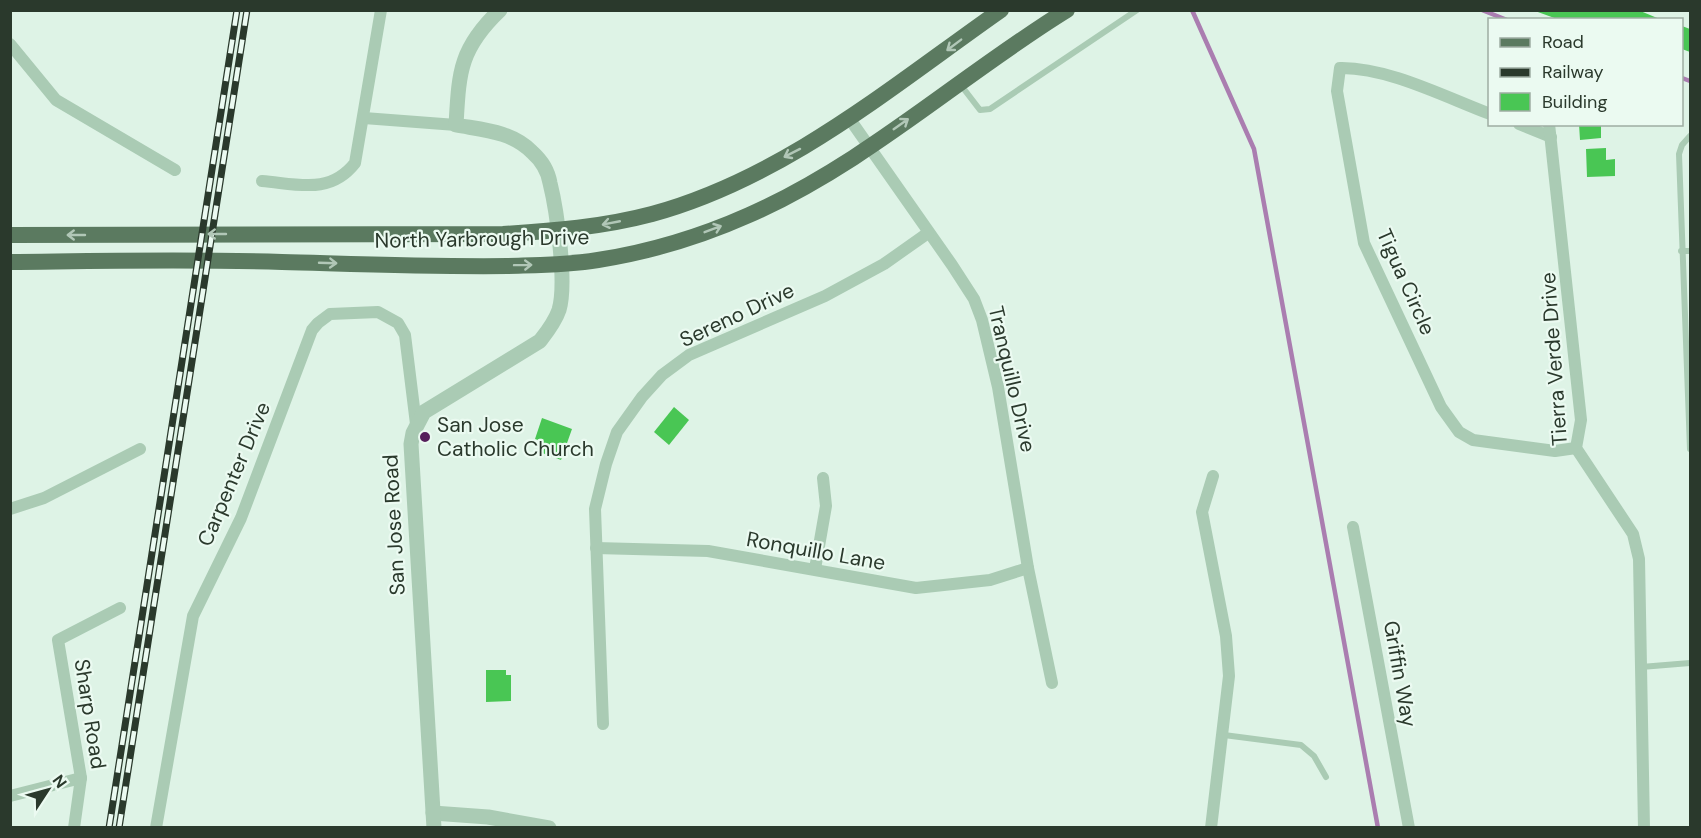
<svg xmlns="http://www.w3.org/2000/svg" width="1701" height="838" viewBox="0 0 1701 838" font-family="'DM Sans',sans-serif">
<rect width="100%" height="100%" fill="#def3e6"/>
<g fill="none" stroke-linecap="round" stroke-linejoin="round">
<g stroke="#aa7db0" stroke-width="4.5">
<polyline points="1192,10 1254,149 1378,828"/>
<polyline points="1482,10 1507,20"/>
<polyline points="1682,78 1690,81"/>
</g>
</g>
<g fill="#49c654">
<polygon points="1638,10 1662,20 1560,20 1535,11"/>
<polygon points="1682,26 1690,29 1690,52 1682,49"/>
<polygon points="1579,124 1601,124 1601,138 1580,140"/>
<polygon points="1606,148 1606,160 1615,159 1615,176 1587,177 1586,149"/>
<polygon points="674,407 689,420 669,445 654,432"/>
<polygon points="542,418 572,429 561,460 537,451 541,441 535,439"/>
<polygon points="486,670 506,670 506,675 511,675 511,701 486,702"/>
</g>
<g fill="none" stroke-linecap="round" stroke-linejoin="round">
<g stroke="#aacbb4" stroke-width="6">
<polyline points="960,84 980,110 990,109 1137,10"/>
<polyline points="1690,136 1682,145 1679,154 1690,449"/>
<polyline points="1681,251 1690,251"/>
<polyline points="1641,667 1690,663"/>
<polyline points="1224,735 1301,745 1314,756 1326,777"/>
</g>
<g stroke="#aacbb4" stroke-width="12">
<polyline points="10,44 56,100 175,170"/>
<path d="M1490,114C1445,97 1387,67 1340,68L1337,91L1364,243L1441,407L1459,432L1473,440L1555,451L1576,448"/>
<polyline points="364,118 456,125"/>
<polyline points="849,118 952,265 974,299 982,320 998,387 1028,568 1052,683"/>
<polyline points="1519,124 1551,137"/>
<polyline points="1549,124 1581,420 1576,448 1633,534 1639,559 1644,828"/>
<path d="M262,181C298,184 330,195 355,163L381,10"/>
<polyline points="10,509 44,498 140,449"/>
<polyline points="1353,527 1409,828"/>
<polyline points="596,548 708,551 916,588 990,580 1028,568"/>
<polyline points="815,569 826,506 823,478"/>
<polyline points="603,724 595,509 606,464 617,432 642,397 662,375 689,355 825,296 884,264 928,233"/>
<polyline points="10,796 81,778"/>
<polyline points="74,828 81,778 58,640 120,608"/>
<polyline points="156,828 193,616 241,518 312,330 318,323 330,314 378,312 398,323 405,335 416,424"/>
<polyline points="1211,828 1229,676 1226,636 1202,512 1213,476"/>
</g>
<g stroke="#aacbb4" stroke-width="15">
<polyline points="433,813 488,817 549,828"/>
<path d="M434,828L411,444L413,433L424,412L540,341C547,332 555,322 559,310C567,284 557,211 550,183C548,171 541,160 532,152C511,131 483,130 456,125C459,73 459,49 500,10"/>
</g>
<g stroke="#5b7a60" stroke-width="16">
<path d="M10,235L503,234C553,231 603,227 652,214C784,178 891,87 1001,10"/>
<path d="M10,262C101,261 191,259 282,262C357,264 432,267 508,266C538,265 568,265 598,260C649,252 702,236 749,215C865,164 960,76 1067,10"/>
</g>
<g stroke="#2a392c" stroke-width="7">
<g id="rail">
<polyline points="109,828 237,10"/>
<polyline points="119,828 247,10"/>
</g>
</g>
<use href="#rail" stroke="#ebfaf1" stroke-width="4.5" stroke-dasharray="14" stroke-linecap="butt"/>
</g>
<defs><path id="oneway-shaft" d="M-6 0H5M1.5-3L5.5 0L1.5 3" fill="none" stroke-width="1.6" stroke-linecap="round" stroke-linejoin="round" transform="scale(1.5)"/></defs>
<g stroke="#b1c7b7">
<use href="#oneway-shaft" transform="translate(954 45) rotate(143)"/>
<use href="#oneway-shaft" transform="translate(901 124) rotate(-35)"/>
<use href="#oneway-shaft" transform="translate(792 153) rotate(153)"/>
<use href="#oneway-shaft" transform="translate(611 223) rotate(169)"/>
<use href="#oneway-shaft" transform="translate(713 229) rotate(-21)"/>
<use href="#oneway-shaft" transform="translate(217 234) rotate(-180)"/>
<use href="#oneway-shaft" transform="translate(76 235) rotate(180)"/>
<use href="#oneway-shaft" transform="translate(328 263) rotate(2)"/>
<use href="#oneway-shaft" transform="translate(523 265) rotate(-1)"/>
</g>
<circle fill="#551f5b" stroke="#ebfaf1" stroke-width="2" cx="425" cy="437" r="6"/>
<g text-anchor="middle" stroke-width="4.5" stroke-linejoin="round" paint-order="stroke">
<g font-size="21" fill="#2a392c" stroke="#ebfaf1">
<text transform="translate(482 239) rotate(-1)" y="7">North Yarbrough Drive</text>
<text transform="translate(1406 282) rotate(66)" y="7">Tigua Circle</text>
<text transform="translate(737 315) rotate(-25)" y="7">Sereno Drive</text>
<text transform="translate(1554 359) rotate(-94)" y="7">Tierra Verde Drive</text>
<text transform="translate(1012 379) rotate(77)" y="7">Tranquillo Drive</text>
<text transform="translate(234 474) rotate(-67)" y="7">Carpenter Drive</text>
<text transform="translate(394 525) rotate(-93)" y="7">San Jose Road</text>
<text transform="translate(816 551) rotate(10)" y="7">Ronquillo Lane</text>
<text transform="translate(1400 674) rotate(80)" y="7">Griffin Way</text>
<text transform="translate(90 714) rotate(81)" y="7">Sharp Road</text>
</g>
<g font-size="21" fill="#2a392c" stroke="#ebfaf1" text-anchor="start">
<text x="437" y="432">San Jose<tspan x="437" dy="24">Catholic Church</tspan></text>
</g>
</g>
<rect width="1701" height="838" fill="none" stroke="#2a392c" stroke-width="24"/>
<rect x="1488" y="18" width="195" height="108" fill="#ebfaf1" stroke="#9eada2" stroke-width="1.5"/>
<rect x="1500" y="38" width="30" height="9" fill="#5b7a60" stroke="#9eada2" stroke-width="1.5"/>
<text x="1542" y="48" font-size="18" fill="#2a392c">Road</text>
<rect x="1500" y="68" width="30" height="9" fill="#2a392c" stroke="#9eada2" stroke-width="1.5"/>
<text x="1542" y="78" font-size="18" fill="#2a392c">Railway</text>
<rect x="1500" y="93" width="30" height="18" fill="#49c654" stroke="#9eada2" stroke-width="1.5"/>
<text x="1542" y="108" font-size="18" fill="#2a392c">Building</text>
<g transform="translate(48 790) rotate(54)" stroke="#ebfaf1" stroke-width="4.5" paint-order="stroke">
<path d="M0-4.5L10 22L0 15L-10 22Z" fill="#2a392c"/>
<text y="-9" font-size="16" font-weight="bold" text-anchor="middle" fill="#2a392c">N</text>
</g>
</svg>
